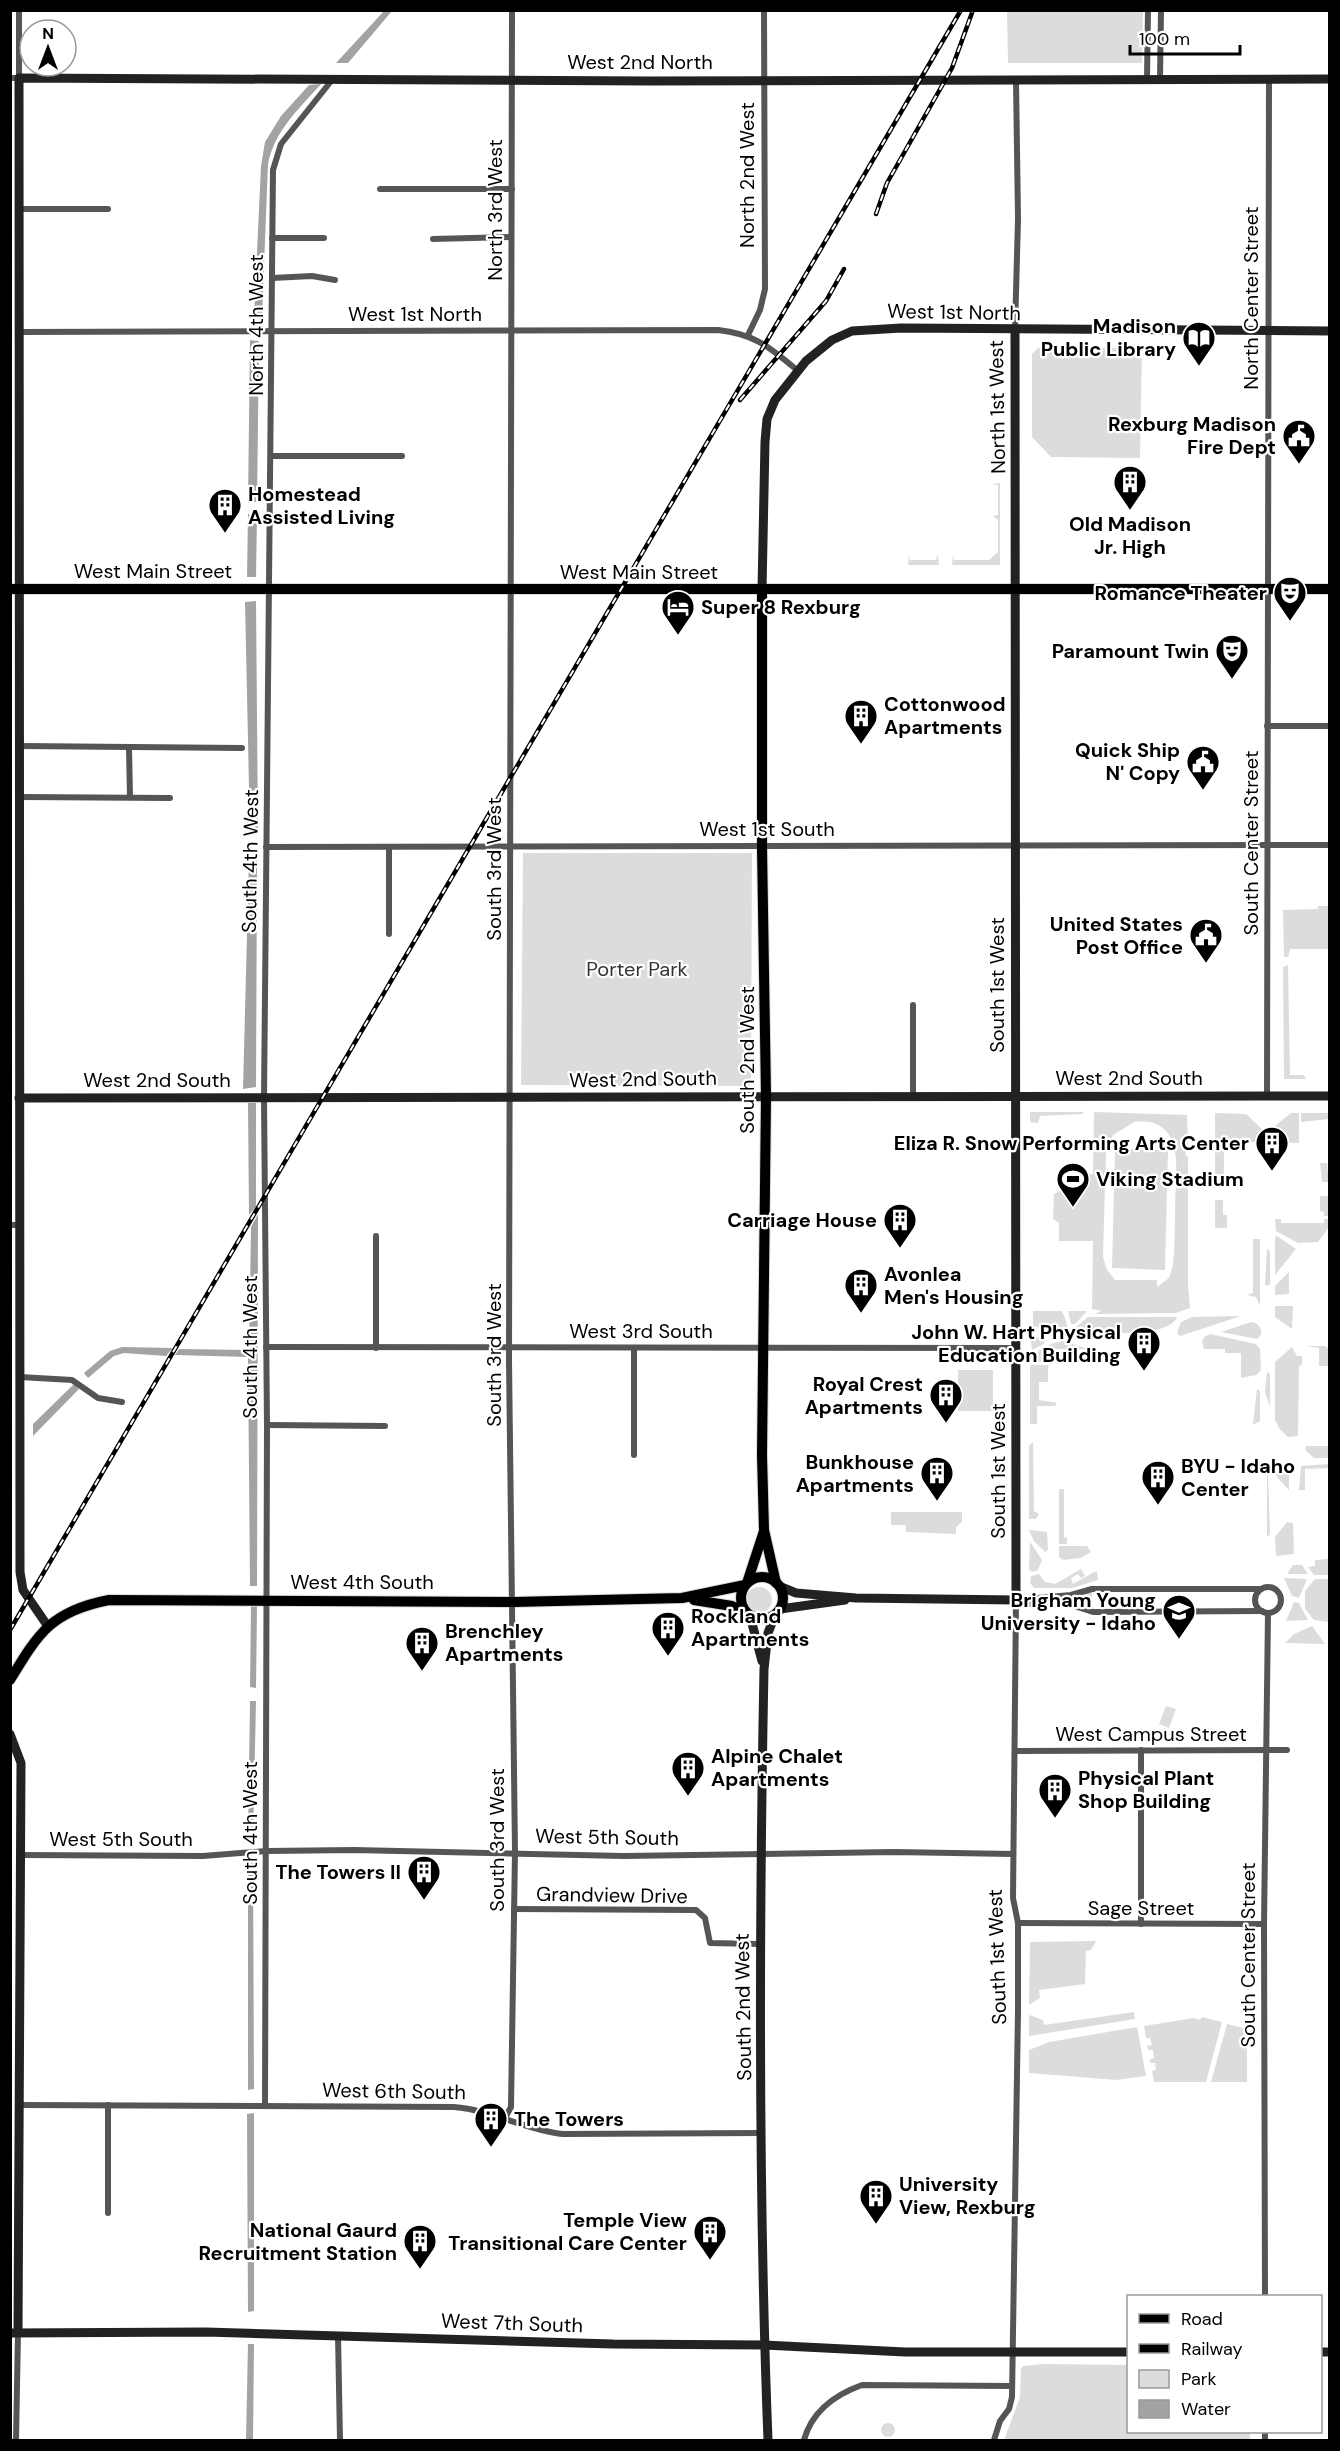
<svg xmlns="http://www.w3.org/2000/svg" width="1340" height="2451" viewBox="0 0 1340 2451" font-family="'DM Sans',sans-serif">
<rect width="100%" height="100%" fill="#fff"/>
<g fill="#dcdcdc" fill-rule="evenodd">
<polygon points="1007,11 1143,11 1142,63 1008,63"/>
<polygon points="1038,348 1142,348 1140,458 1051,457 1032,437 1032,354"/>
<polygon points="1000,483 1000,565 952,565 953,555 954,560 989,560 998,552 998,520 993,516 998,515 998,485 992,484"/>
<polygon points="909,554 910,560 936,560 938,554 939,565 908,565"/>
<polygon points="523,853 752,853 751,1086 521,1085"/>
<polygon points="1318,906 1329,906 1329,949 1290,949 1288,957 1284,957 1283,910 1318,909"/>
<polygon points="1288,965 1290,1075 1304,1075 1306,1079 1284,1079 1283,967"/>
<polygon points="1030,1112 1083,1112 1083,1114 1040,1116 1038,1123 1030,1122"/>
<path d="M1094,1112L1187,1115L1188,1148L1185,1149L1186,1156H1188V1285L1190,1308L1176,1313L1094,1314L1102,1311L1092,1309L1093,1241H1059V1223L1053,1219L1054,1194L1060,1191V1174H1093ZM1134,1122C1186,1116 1176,1171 1175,1205C1175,1225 1175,1245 1173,1265L1169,1278L1157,1287V1280H1115L1107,1270L1103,1257L1106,1152L1113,1135Z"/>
<polygon points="1215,1113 1246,1114 1262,1129 1262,1142 1231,1142 1230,1148 1224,1148 1224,1177 1215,1179"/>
<polygon points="1291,1113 1299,1113 1299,1143 1275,1142 1275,1126"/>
<polygon points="1301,1113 1329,1113 1329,1119 1301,1122"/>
<polygon points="1115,1149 1168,1150 1165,1270 1112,1268"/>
<polygon points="1320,1163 1327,1163 1329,1182 1322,1182"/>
<polygon points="1320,1196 1329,1196 1329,1216 1324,1216 1324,1212 1320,1211"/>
<polygon points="1215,1200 1223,1200 1223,1215 1227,1215 1227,1228 1215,1228"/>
<polygon points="1275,1219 1281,1219 1281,1223 1324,1223 1324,1219 1329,1219 1329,1227 1318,1242 1298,1243 1276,1231"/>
<polygon points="1277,1236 1296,1249 1275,1275 1275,1237"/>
<polygon points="1253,1239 1260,1239 1260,1306 1256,1297 1247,1295 1253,1293"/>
<polygon points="1267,1249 1270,1251 1270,1284 1267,1286 1265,1284"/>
<polygon points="1289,1272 1289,1294 1275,1295 1275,1286"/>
<polygon points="1275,1306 1293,1306 1292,1329 1275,1317"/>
<path d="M1033,1311H1062C1065,1319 1070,1327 1065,1334L1033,1326Z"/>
<polygon points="1087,1311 1075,1324 1071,1324 1068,1311"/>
<polygon points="1241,1316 1180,1336 1177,1333 1181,1322 1192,1317"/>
<path d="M1088,1317H1176L1177,1318C1164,1339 1099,1333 1077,1329L1076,1327Z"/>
<path d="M1251,1322C1258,1323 1262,1327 1261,1335L1257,1339L1221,1332Z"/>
<polygon points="1030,1333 1045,1341 1044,1344 1032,1350"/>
<polygon points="1210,1334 1256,1344 1260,1349 1261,1370 1256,1375 1241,1378 1241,1353 1225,1353 1225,1349 1204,1349 1202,1342 1204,1337"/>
<path d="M1064,1341L1088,1349H1048V1362H1032C1034,1350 1052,1342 1064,1341Z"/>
<polygon points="1306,1346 1325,1346 1329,1349 1329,1366 1319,1366 1319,1348"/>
<polygon points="1292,1347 1297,1356 1302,1356 1302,1365 1299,1366 1298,1436 1288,1437 1279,1428 1275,1420 1275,1362"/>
<polygon points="1030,1365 1048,1365 1048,1382 1039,1382 1039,1400 1057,1403 1055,1406 1037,1406 1037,1424 1030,1424"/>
<rect x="958" y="1370" width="35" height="41"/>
<polygon points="1267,1372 1270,1374 1270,1407 1265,1392"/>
<polygon points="1257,1389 1260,1391 1260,1421 1253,1425"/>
<polygon points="1033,1442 1034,1511 1039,1514 1036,1519 1029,1519 1029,1446"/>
<polygon points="1306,1446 1329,1446 1329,1458 1314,1458 1305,1450"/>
<polygon points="1329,1464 1329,1468 1305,1469 1305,1490 1299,1490 1301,1466"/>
<polygon points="1284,1465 1289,1469 1289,1490 1275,1475 1276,1467"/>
<polygon points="1268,1474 1270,1534 1267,1537 1267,1475"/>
<polygon points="1059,1489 1064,1489 1064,1537 1067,1538 1067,1544 1059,1544"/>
<polygon points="891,1512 962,1512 962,1522 956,1527 956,1534 906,1532 906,1525 891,1525"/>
<polygon points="1287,1522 1293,1523 1294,1554 1276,1556 1275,1537"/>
<polygon points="1029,1530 1047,1532 1048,1550 1045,1552 1034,1541"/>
<polygon points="1030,1542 1042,1560 1038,1570 1032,1572 1029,1569"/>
<polygon points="1087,1546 1091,1552 1081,1558 1063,1560 1059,1557 1059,1546"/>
<polygon points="1329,1559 1329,1575 1314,1575 1308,1567 1315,1566 1315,1560"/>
<polygon points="1293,1565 1302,1565 1308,1574 1287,1574"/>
<polygon points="1081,1569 1085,1576 1081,1578 1078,1574 1071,1578 1073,1584 1094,1572 1097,1572 1098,1580 1072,1588 1034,1588 1030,1583 1031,1576 1039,1574 1045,1582 1055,1584"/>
<polygon points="1284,1578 1307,1579 1299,1598 1292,1596"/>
<polygon points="1315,1579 1329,1579 1329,1622 1314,1620 1305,1609 1305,1591"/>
<circle cx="759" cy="1600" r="13"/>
<polygon points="1092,1592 1092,1609 1067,1601 1067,1599"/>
<polygon points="1294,1602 1299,1603 1308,1620 1286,1621"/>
<polygon points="1312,1626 1325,1644 1285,1643 1294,1634"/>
<polygon points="1166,1706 1176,1709 1169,1728 1159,1724"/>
<polygon points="1096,1941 1091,1950 1086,1951 1085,1984 1039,1990 1040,1998 1029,2005 1030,1942"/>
<polygon points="1134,2012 1135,2019 1029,2036 1029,2015 1043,2020 1044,2025"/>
<polygon points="1202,2017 1222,2022 1206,2082 1154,2082 1152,2071 1156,2070 1155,2063 1150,2063 1150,2059 1154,2058 1153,2050 1148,2050 1147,2046 1152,2045 1150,2038 1146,2038 1144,2026 1194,2018 1200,2020"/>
<polygon points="1227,2024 1247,2029 1247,2082 1211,2082"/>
<polygon points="1137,2027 1146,2076 1116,2080 1029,2073 1029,2050 1049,2042"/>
<polygon points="1045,2364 1128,2365 1128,2432 1250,2432 1250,2440 1004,2440 1020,2397 1021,2369 1023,2366"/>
<circle cx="888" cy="2430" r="7"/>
</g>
<g fill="#a3a3a3">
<polygon points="384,11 392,11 348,63 336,63"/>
<path d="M321,84C298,110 275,130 268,164L262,317H254L261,166L265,142L281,116L309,85Z"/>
<polygon points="250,340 259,341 257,502 248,501"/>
<polygon points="248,514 257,514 256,577 247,577"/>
<polygon points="256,601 258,831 250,833 245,602"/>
<polygon points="257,855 256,1087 243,1089 249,857"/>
<polygon points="248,1103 256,1103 256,1207 249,1215"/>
<polygon points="258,1214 257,1586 250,1586 248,1357 175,1355 179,1349 249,1350 251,1227"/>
<polygon points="122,1347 123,1347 173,1348 166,1356 124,1353 114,1356 88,1378 84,1373 110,1351"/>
<polygon points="74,1384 79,1389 33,1436 33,1424"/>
<polygon points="251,1606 257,1606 256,1688 250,1687"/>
<polygon points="250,1701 256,1701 253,1843 248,1843"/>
<polygon points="248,1858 253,1858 254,2089 248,2090"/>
<polygon points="254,2113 254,2311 248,2312 247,2114"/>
<polygon points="248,2344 254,2344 253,2440 246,2440"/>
</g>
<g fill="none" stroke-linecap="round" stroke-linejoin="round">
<g stroke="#dbdbdb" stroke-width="12">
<g id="primary">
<polyline points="10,589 1330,589"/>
<polyline points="762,590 762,847 766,1096 762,1455 764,1530 776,1583"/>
<circle cx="762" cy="1598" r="21"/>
<polyline points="747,1583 764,1531"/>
<polyline points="694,1600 732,1606 746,1612"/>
<path d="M10,1680C39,1632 52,1611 109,1600L514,1602L682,1598L745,1585"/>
</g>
</g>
<g stroke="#555" stroke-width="6">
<polyline points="10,78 19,78 19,10"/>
<polyline points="1147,79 1148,10"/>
<polyline points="1160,79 1161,10"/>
<polyline points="380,189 512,189"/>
<polyline points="20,209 108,209"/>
<polyline points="272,238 324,238"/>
<polyline points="433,239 511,237"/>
<polyline points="272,278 312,276 335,280"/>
<polyline points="1015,330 1018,219 1016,80"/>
<path d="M20,332L718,330C755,334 769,347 797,370"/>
<polyline points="748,335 760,310 765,289 764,10"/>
<polyline points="271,456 402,456"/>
<polyline points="1267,726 1330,726"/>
<polyline points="20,746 242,748"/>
<polyline points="129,747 130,797"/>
<polyline points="20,797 170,798"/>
<polyline points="266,847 1330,845"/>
<polyline points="389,934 389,847"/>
<polyline points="913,1005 913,1096"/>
<polyline points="1267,1096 1269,79"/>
<polyline points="10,1225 20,1225"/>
<polyline points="376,1236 376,1348"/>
<polyline points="266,1347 1016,1348"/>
<polyline points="634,1348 634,1455"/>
<polyline points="20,1377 72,1380 98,1398 122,1402"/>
<polyline points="267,1425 385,1426"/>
<circle cx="1268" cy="1600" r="13"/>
<polyline points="1261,1589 1092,1589 1071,1595 1016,1600 1031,1604 1071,1605 1093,1612 1262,1611"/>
<polyline points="1141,1750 1141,1924"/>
<polyline points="1015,1751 1287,1750"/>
<polyline points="20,1855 203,1856 267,1851 354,1850 624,1856 894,1852 1013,1854"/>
<polyline points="514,1909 696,1910 705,1918 710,1943 759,1944"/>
<polyline points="1018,1923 1264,1924"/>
<path d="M20,2105L454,2107C492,2110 525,2130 563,2134L762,2133"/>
<polyline points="108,2105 108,2213"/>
<polyline points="265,2106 267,1425 264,1098 273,170 281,144 332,80"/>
<polyline points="505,2118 511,2107 515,1852 509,1361 512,10"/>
<polyline points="1265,2296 1264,1924 1268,1613"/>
<polyline points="338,2335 340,2440"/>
<polyline points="1265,2432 1265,2440"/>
<polyline points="16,2440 18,2332"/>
<path d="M804,2440C812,2411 834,2395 862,2385L1012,2386"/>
<polyline points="994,2440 1000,2421 1009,2409 1012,2397 1018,2010 1018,1923 1013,1898 1016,1600"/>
</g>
<g stroke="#222" stroke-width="9">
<polyline points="762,590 765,442 767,419 775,400 806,361 832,340 852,331 901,328 1330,331"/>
<polyline points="19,1098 1330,1096"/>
<polyline points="779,1586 796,1593 856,1598 1016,1600 1015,331"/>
<polyline points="780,1609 845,1600"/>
<polyline points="750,1616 762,1661"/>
<polyline points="47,1625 23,1590 20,1572 19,78 650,81 1330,79"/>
<polyline points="10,1734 21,1763 18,2332"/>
<polyline points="10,2333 206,2332 613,2344 764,2345 905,2352 1128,2352"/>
<polyline points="1320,2352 1330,2352"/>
<path d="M768,2440C758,2184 759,1926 764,1669L768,1633L775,1615"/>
</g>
<use href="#primary" stroke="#000" stroke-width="10"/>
<g stroke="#000" stroke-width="4.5">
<g id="rail">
<polyline points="876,214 887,183 952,68 973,10"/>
<polyline points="740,400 826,301 844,269"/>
<polyline points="10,1630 961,10"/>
</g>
</g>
<use href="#rail" stroke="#fff" stroke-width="2" stroke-dasharray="7" stroke-linecap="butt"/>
</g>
<defs>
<g id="library-pin" transform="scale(1.725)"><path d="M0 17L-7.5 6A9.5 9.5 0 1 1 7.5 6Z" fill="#000" stroke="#fff"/><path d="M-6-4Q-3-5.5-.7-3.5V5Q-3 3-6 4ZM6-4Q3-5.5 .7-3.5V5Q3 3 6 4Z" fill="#fff"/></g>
<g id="civic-pin" transform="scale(1.725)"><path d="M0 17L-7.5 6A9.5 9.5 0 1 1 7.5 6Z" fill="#000" stroke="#fff"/><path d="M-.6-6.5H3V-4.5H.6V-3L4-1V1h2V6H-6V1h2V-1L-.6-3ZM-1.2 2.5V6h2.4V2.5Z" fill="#fff"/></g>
<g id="building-pin" transform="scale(1.725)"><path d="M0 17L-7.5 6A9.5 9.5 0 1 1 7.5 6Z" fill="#000" stroke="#fff"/><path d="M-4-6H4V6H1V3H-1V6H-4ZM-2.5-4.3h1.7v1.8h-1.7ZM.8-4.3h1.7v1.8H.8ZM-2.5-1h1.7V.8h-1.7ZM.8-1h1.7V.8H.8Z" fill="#fff"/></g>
<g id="theatre-pin" transform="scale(1.725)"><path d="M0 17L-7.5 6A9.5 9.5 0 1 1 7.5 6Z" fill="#000" stroke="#fff"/><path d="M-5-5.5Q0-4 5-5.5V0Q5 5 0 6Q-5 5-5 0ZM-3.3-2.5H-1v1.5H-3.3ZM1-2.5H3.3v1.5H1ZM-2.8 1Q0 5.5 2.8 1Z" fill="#fff"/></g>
<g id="hotel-pin" transform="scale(1.725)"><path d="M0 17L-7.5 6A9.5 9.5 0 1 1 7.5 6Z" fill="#000" stroke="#fff"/><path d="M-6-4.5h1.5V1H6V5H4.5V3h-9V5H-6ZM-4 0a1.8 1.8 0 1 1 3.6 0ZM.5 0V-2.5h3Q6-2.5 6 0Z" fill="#fff"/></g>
<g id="stadium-pin" transform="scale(1.725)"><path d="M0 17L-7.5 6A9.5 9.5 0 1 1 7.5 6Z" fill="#000" stroke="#fff"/><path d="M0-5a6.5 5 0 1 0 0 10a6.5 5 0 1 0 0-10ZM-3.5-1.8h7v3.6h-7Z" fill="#fff"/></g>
<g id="university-pin" transform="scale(1.725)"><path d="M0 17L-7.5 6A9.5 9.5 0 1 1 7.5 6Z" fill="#000" stroke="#fff"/><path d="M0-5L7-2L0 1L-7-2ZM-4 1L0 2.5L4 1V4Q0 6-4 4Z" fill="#fff"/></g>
</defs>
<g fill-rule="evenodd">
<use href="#library-pin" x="1199" y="338"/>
<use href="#civic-pin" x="1299" y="436"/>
<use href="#building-pin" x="1130" y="482"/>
<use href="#building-pin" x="225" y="505"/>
<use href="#theatre-pin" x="1290" y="593"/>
<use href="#hotel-pin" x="678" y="607"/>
<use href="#theatre-pin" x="1232" y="651"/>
<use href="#building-pin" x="861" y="716"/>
<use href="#civic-pin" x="1203" y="762"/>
<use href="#civic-pin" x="1206" y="935"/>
<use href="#building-pin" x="1272" y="1143"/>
<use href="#stadium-pin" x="1073" y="1179"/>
<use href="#building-pin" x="900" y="1220"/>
<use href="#building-pin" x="861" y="1285"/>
<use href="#building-pin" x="1144" y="1343"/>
<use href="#building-pin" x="946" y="1395"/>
<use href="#building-pin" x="937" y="1473"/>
<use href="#building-pin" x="1158" y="1477"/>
<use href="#university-pin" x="1179" y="1611"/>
<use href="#building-pin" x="668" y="1628"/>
<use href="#building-pin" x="422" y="1643"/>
<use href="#building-pin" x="688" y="1768"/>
<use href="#building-pin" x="1055" y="1790"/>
<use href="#building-pin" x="424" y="1872"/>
<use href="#building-pin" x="491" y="2119"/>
<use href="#building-pin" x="876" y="2196"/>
<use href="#building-pin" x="710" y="2232"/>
<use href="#building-pin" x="420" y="2241"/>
</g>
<g text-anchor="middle" stroke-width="4.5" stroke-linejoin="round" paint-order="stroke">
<g font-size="20" fill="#000" stroke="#fff">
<text x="640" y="69">West 2nd North</text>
<text transform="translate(747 175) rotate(-90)" y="7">North 2nd West</text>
<text transform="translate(495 210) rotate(-90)" y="7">North 3rd West</text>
<text transform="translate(1251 298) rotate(-90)" y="7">North Center Street</text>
<text transform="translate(954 312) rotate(1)" y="7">West 1st North</text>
<text x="415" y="321">West 1st North</text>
<text transform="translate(256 325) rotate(-90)" y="7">North 4th West</text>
<text transform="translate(997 407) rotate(-91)" y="7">North 1st West</text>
<text x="153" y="578">West Main Street</text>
<text x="639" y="579">West Main Street</text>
<text x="767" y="836">West 1st South</text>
<text transform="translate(1251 843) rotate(-90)" y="7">South Center Street</text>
<text transform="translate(250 861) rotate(-89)" y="7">South 4th West</text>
<text transform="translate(494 869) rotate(-90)" y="7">South 3rd West</text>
<text transform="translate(997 985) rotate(-90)" y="7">South 1st West</text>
<text transform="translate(747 1060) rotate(-90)" y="7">South 2nd West</text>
<text x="1129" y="1085">West 2nd South</text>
<text transform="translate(643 1079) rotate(-1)" y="7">West 2nd South</text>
<text x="157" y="1087">West 2nd South</text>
<text x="641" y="1338">West 3rd South</text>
<text transform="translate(250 1347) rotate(-90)" y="7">South 4th West</text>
<text transform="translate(494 1355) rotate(-90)" y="7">South 3rd West</text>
<text transform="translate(998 1471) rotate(-90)" y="7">South 1st West</text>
<text x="362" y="1589">West 4th South</text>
<text x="1151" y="1741">West Campus Street</text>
<text transform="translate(250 1833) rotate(-90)" y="7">South 4th West</text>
<text transform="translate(607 1837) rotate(1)" y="7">West 5th South</text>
<text x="121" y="1846">West 5th South</text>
<text transform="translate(497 1840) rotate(-90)" y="7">South 3rd West</text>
<text transform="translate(612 1895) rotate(1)" y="7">Grandview Drive</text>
<text x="1141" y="1915">Sage Street</text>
<text transform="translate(1248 1955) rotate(-90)" y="7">South Center Street</text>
<text transform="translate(997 1957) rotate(-92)" y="7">South 1st West</text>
<text transform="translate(743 2007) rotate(-91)" y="7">South 2nd West</text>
<text transform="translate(394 2091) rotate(1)" y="7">West 6th South</text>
<text transform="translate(512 2323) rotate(2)" y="7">West 7th South</text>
</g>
<g font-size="20" font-weight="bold" fill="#000" stroke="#fff" text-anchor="end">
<text x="1176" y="333">Madison<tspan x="1176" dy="23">Public Library</tspan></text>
<text x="1276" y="431">Rexburg Madison<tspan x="1276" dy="23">Fire Dept</tspan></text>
<text x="248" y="501" text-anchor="start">Homestead<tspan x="248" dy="23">Assisted Living</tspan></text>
<text x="1130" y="531" text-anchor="middle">Old Madison<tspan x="1130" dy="23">Jr. High</tspan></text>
<text x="1267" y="600">Romance Theater</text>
<text x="701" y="614" text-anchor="start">Super 8 Rexburg</text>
<text x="1209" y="658">Paramount Twin</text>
<text x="884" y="711" text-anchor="start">Cottonwood<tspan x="884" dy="23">Apartments</tspan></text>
<text x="1180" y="757">Quick Ship<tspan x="1180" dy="23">N' Copy</tspan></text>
<text x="1183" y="931">United States<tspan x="1183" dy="23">Post Office</tspan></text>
<text x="1249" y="1150">Eliza R. Snow Performing Arts Center</text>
<text x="1096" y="1186" text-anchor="start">Viking Stadium</text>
<text x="877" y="1227">Carriage House</text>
<text x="884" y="1281" text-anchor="start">Avonlea<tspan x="884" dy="23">Men's Housing</tspan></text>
<text x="1121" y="1339">John W. Hart Physical<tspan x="1121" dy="23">Education Building</tspan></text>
<text x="923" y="1391">Royal Crest<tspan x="923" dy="23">Apartments</tspan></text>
<text x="914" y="1469">Bunkhouse<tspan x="914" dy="23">Apartments</tspan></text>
<text x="1181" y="1473" text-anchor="start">BYU - Idaho<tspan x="1181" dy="23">Center</tspan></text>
<text x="1156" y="1607">Brigham Young<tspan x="1156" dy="23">University - Idaho</tspan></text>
<text x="691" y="1623" text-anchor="start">Rockland<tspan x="691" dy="23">Apartments</tspan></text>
<text x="445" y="1638" text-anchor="start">Brenchley<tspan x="445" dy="23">Apartments</tspan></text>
<text x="711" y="1763" text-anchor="start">Alpine Chalet<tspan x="711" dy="23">Apartments</tspan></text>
<text x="1078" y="1785" text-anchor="start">Physical Plant<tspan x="1078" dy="23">Shop Building</tspan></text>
<text x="401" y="1879">The Towers II</text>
<text x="514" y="2126" text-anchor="start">The Towers</text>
<text x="899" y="2191" text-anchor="start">University<tspan x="899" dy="23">View, Rexburg</tspan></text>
<text x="687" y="2227">Temple View<tspan x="687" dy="23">Transitional Care Center</tspan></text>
<text x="397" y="2237">National Gaurd<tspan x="397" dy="23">Recruitment Station</tspan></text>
</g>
<g font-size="20" fill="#333" stroke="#fff">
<text x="637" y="976">Porter Park</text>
</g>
</g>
<rect width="1340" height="2451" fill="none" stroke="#000000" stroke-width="24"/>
<rect x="1127" y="2295" width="195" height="138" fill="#ffffff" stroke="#999999" stroke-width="1.5"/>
<rect x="1139" y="2314" width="30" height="9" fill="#000000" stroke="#999999" stroke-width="1.5"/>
<text x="1181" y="2325" font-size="18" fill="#000000">Road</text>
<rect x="1139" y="2344" width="30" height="9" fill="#000000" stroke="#999999" stroke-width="1.5"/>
<text x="1181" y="2355" font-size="18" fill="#000000">Railway</text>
<rect x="1139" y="2370" width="30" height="18" fill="#dcdcdc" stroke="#999999" stroke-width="1.5"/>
<text x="1181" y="2385" font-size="18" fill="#000000">Park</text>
<rect x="1139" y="2400" width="30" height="18" fill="#a3a3a3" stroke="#999999" stroke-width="1.5"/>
<text x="1181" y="2415" font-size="18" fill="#000000">Water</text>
<g transform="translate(48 48)"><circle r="28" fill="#ffffff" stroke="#999999" stroke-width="1.5"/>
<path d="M0-4.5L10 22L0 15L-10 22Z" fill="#000000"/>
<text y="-9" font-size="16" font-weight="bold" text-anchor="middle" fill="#000000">N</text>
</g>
<path d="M1130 45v9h110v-9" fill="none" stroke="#000000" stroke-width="3"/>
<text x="1139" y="45" font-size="18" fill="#000000" stroke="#ffffff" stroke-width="4.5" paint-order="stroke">100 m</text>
</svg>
